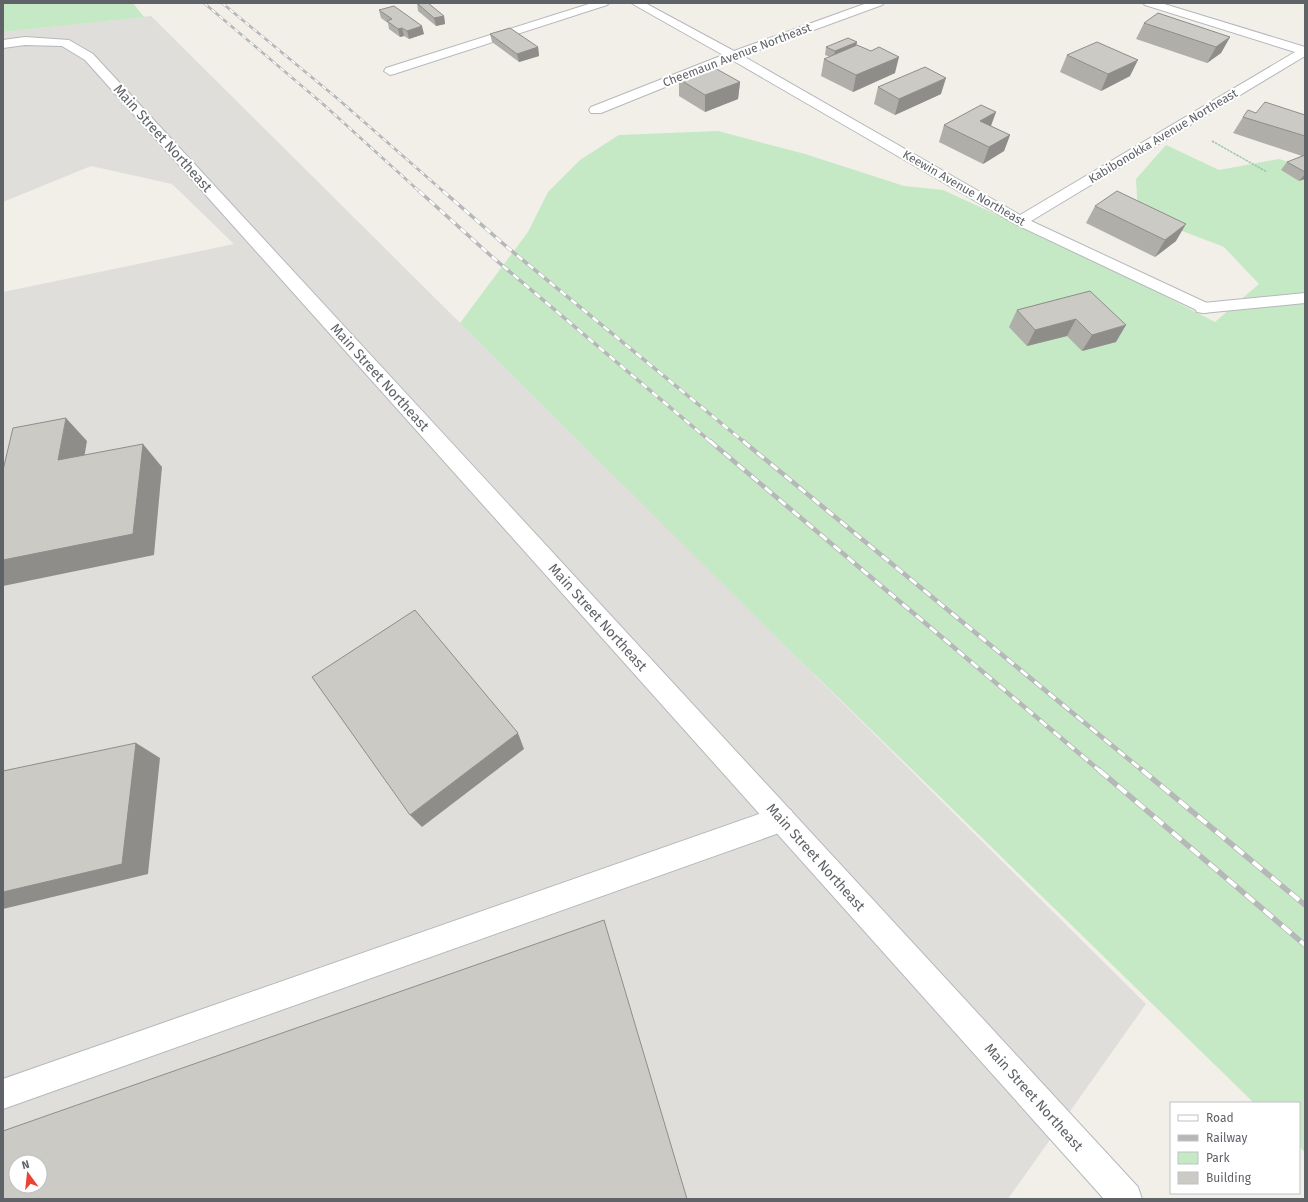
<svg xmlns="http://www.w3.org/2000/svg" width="1308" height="1202" viewBox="0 0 1308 1202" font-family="'Fira Sans',sans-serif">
<rect width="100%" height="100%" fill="#f1efe8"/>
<path fill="#e0deda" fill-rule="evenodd" d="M151,16L1146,1004L1008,1199H3V292L234,244L172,184L91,166L3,202V32ZM16,1162H40V1186H16Z"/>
<g fill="#c5e8c5">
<polygon points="3,3 133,3 144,17 3,32"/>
<polygon points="718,131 805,154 904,186 943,190 1087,256 1215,322 1259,284 1224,247 1138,214 1136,179 1166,145 1219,170 1279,159 1305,167 1305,1152 1299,1147 1299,1103 1254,1103 773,634 460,323 528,232 548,192 580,160 619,135"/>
</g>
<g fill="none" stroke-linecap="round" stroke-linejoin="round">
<g stroke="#b5b8bc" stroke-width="2">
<g id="service">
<polygon points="1305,293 1305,303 1203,313 1197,312 1195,308 1197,304 1203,303"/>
<polygon points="782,806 791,810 795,819 791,828 782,832 3,1109 3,1079"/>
</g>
</g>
<g stroke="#b5b8bc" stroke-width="2">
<g id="minor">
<polygon points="592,3 609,3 607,5 394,74 390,75 384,71 386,68"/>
<polygon points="631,3 645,3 734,51 867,3 884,3 882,5 743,56 1020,215 1295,52 1145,5 1143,3 1161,3 1305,47 1305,56 1031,221 1209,304 1211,308 1209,312 1203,313 1015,224 732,60 601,113 591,113 589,110 591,107 723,55"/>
<polygon points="25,37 69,40 93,54 1138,1187 1142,1199 1104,1199 85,60 62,46 25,45 3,48 3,40"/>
</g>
</g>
<polyline stroke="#9cc7a9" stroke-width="1.5" stroke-dasharray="2.5 1" stroke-linecap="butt" points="1212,141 1267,172"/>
<use href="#service" fill="#fff" fill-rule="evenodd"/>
<use href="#minor" fill="#fff" fill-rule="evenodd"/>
<g stroke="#b6b7b8" stroke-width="2.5">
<g id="rail-far3">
<polyline points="204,3 323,104 420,192"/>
<polyline points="222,3 338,99 444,192"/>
</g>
</g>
<g stroke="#b6b7b8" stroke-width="3.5">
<g id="rail-far2">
<polyline points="419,191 490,255 711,442"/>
<polyline points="443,191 507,247 744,442"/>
</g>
</g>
<g stroke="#b6b7b8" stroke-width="4.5">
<g id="rail-far1">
<polyline points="710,441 1100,771"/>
<polyline points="743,441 1143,771"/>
</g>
</g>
<g stroke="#b6b7b8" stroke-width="5.5">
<g id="rail">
<polyline points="1099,770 1305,945"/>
<polyline points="1142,770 1305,905"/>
</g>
</g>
<use href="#rail-far3" stroke="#fff" stroke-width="1.5" stroke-dasharray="5" stroke-linecap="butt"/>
<use href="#rail-far2" stroke="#fff" stroke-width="2.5" stroke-dasharray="7" stroke-linecap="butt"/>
<use href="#rail-far1" stroke="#fff" stroke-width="3" stroke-dasharray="9" stroke-linecap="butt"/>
<use href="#rail" stroke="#fff" stroke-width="4" stroke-dasharray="12" stroke-linecap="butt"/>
</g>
<g fill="#afaea9">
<polygon points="417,3 444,16 445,24 436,26 418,11"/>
<polygon points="379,10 424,34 409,39 404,36 400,37 389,29 388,23 381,18"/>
<polygon points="1144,23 1230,37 1221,53 1207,63 1136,39"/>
<polygon points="490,34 538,47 539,56 519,62 492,42"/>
<polygon points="857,42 856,46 895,73 853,92 821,76 824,59 830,57 825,55 826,47"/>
<polygon points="1067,55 1130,76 1101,91 1060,72"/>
<polygon points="679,79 740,82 738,99 705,112 679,96"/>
<polygon points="878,87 941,94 895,115 874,104"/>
<polygon points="996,112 991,126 1010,135 1004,151 983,164 939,142 944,125"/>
<polygon points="1256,113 1305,115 1305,179 1299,181 1281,170 1287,162 1302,156 1233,133 1243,117"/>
<polygon points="1095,206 1176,241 1155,257 1086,223"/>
<polygon points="1090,291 1116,342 1082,351 1067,336 1027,346 1009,327 1017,310"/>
</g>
<g fill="#8f8d8a">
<polygon points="444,16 445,24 436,26 434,18"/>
<polygon points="422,26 424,34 409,39 407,31"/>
<polygon points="402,28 404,36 400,37 398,29"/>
<polygon points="1230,37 1221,53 1207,63 1216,47"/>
<polygon points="857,42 855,50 833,59 835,51"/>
<polygon points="538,47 539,56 519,62 517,54"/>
<polygon points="899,57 895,73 853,92 856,75"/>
<polygon points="1138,60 1130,76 1101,91 1108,74"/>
<polygon points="946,78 941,94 895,115 899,99"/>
<polygon points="740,82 738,99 705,112 705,95"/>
<polygon points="996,112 990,128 980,121"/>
<polygon points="1010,135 1004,151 983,164 989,147"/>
<polygon points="1305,174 1305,179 1299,181"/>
<polygon points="1186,224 1176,241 1155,257 1165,240"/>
<polygon points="1076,319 1067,336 1027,346 1035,330"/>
<polygon points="1126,325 1116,342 1082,351 1092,335"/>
<polygon points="66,418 87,441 80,482 58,460"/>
<polygon points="143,444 162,467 154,555 3,586 3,560"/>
<polygon points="518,733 524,749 422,827 410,815"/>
<polygon points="136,743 160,758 148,874 3,909 3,892"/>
</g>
<g fill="#cccac5" stroke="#8f8d8a" fill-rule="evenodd">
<polygon points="417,3 428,3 444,16 434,18"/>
<polygon points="394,6 422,26 407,31 402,28 398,29 387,21 392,19 379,10"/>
<polygon points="1158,13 1230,37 1216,47 1144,23"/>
<polygon points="510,28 538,47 517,54 490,34"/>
<polygon points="848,38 857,42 835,51 826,47"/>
<polygon points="1097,42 1138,60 1108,74 1067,55"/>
<polygon points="857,45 871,51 879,47 899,57 856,75 824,59"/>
<polygon points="713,67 740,82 705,95 679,79"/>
<polygon points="925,67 946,78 899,99 878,87"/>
<polygon points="1265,102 1305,115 1305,136 1243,117 1248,110 1256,113"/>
<polygon points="981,105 996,112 980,121 1010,135 989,147 944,125"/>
<polygon points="1305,155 1305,172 1287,162"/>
<polygon points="1117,191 1186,224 1165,240 1095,206"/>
<polygon points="1090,291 1126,325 1092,335 1076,319 1035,330 1017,310"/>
<polygon points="66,418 58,460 143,444 133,534 3,560 3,470 13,428"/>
<polygon points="415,610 518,733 410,815 312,677"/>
<polygon points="136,743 122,864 3,892 3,771"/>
<path d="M604,920L687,1199H3V1131ZM16,1162H40V1186H16Z"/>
</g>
<g text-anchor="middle" stroke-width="4" stroke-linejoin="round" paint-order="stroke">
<g font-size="12" fill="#5f6368" stroke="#fff">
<text transform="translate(737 55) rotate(-21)" y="4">Cheemaun Avenue Northeast</text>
<text transform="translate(1163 136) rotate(-31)" y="4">Kabibonokka Avenue Northeast</text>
<text transform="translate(964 188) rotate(30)" y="4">Keewin Avenue Northeast</text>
</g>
<g font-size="14" fill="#5f6368" stroke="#fff">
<text transform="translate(163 138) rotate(48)" y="5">Main Street Northeast</text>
<text transform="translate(380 377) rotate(48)" y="5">Main Street Northeast</text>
<text transform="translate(598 617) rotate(48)" y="5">Main Street Northeast</text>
<text transform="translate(816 857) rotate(48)" y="5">Main Street Northeast</text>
<text transform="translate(1034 1097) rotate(48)" y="5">Main Street Northeast</text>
</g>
</g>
<rect width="1308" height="1202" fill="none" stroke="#5f6368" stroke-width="8"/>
<rect x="1170" y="1102" width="130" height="92" fill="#ffffff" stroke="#bfc1c3"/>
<rect x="1178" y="1115" width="20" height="6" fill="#ffffff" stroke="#bfc1c3"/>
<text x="1206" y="1122" font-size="12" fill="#5f6368">Road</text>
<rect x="1178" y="1135" width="20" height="6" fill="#b6b7b8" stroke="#bfc1c3"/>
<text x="1206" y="1142" font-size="12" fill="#5f6368">Railway</text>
<rect x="1178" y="1152" width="20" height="12" fill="#c5e8c5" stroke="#bfc1c3"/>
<text x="1206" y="1162" font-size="12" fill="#5f6368">Park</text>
<rect x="1178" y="1172" width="20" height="12" fill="#cccac5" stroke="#bfc1c3"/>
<text x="1206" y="1182" font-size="12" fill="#5f6368">Building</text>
<g transform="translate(28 1174) rotate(345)"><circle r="19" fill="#ffffff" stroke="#bfc1c3"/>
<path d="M0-3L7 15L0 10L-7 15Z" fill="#ea4335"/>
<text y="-6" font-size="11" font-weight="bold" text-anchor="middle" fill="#5f6368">N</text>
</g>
</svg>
